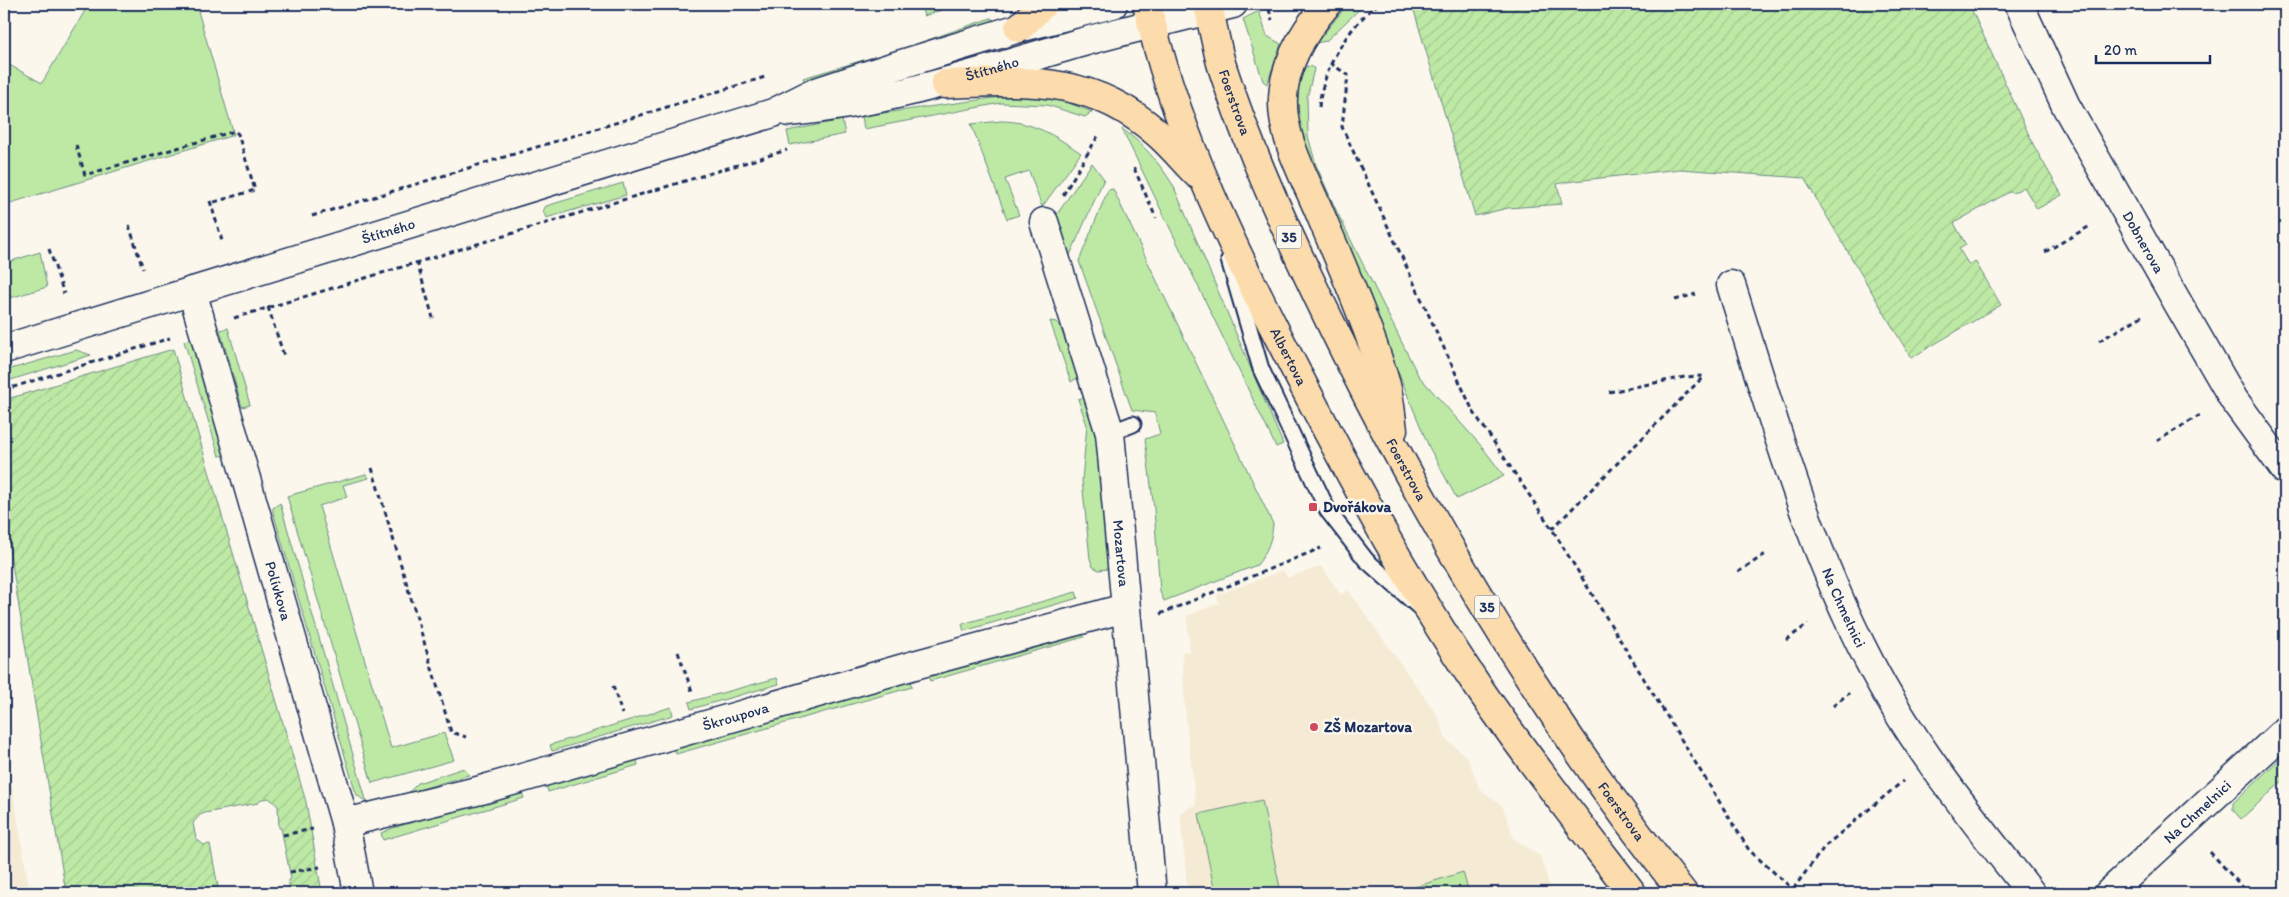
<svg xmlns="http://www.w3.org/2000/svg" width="2289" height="897" viewBox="0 0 2289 897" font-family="Itim,sans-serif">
<defs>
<pattern id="garden-furrows" width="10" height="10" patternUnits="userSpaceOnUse" patternTransform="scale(1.25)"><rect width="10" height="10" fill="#bde9a5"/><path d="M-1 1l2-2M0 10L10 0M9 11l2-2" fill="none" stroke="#a2c890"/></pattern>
</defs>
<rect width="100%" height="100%" fill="#fbf7ec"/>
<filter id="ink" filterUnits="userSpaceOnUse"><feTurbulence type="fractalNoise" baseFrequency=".02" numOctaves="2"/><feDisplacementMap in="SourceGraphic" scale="10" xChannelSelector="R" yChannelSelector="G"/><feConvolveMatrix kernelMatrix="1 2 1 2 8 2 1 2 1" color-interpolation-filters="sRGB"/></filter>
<g filter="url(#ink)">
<g fill="#f5ead4">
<polygon points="1321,566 1341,595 1348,590 1437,715 1446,739 1468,758 1479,788 1503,807 1514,839 1540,856 1550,887 1559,893 1188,893 1180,813 1196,804 1185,711 1182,652 1190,651 1187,616 1219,603 1217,595 1283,570 1287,578"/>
<polygon points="4,738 30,893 4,893"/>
</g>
<g fill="#bde9a5" stroke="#6c8c82">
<polygon points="89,4 196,4 234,135 4,205 4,62 42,83"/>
<polygon points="920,4 958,4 924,16"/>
<polygon points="1348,4 1365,4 1326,41 1316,43"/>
<polygon points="1259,11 1267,36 1281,44 1267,84 1263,81 1243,19"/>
<polygon points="991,18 994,20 921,47 919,43"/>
<polygon points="884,54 886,58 805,83 803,78"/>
<path d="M1307,66L1313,67L1314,69L1307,98L1308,136L1316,165L1337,212L1418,375L1483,448L1504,476L1457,499L1429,447L1301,137C1298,118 1292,82 1307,66Z"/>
<polygon points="1026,96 1064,101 1092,112 1085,117 1047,105 1001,103 864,129 862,116 1000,97"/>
<polygon points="842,120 845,134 790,145 787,131"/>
<path d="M1001,121C1033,121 1055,136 1081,153L1042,207L1029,171L1005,179L1019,215L1007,219L971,124Z"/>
<path d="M1122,129C1144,144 1159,163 1173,185L1283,444L1276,447Z"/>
<polygon points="1092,163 1104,179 1066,264 1051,223"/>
<polygon points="623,183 626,195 546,218 543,211 546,206"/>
<path d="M1113,189L1273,524C1272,540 1267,552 1257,565L1164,601L1160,592L1154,509L1145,439L1160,434L1155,413L1132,410L1079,261L1108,190Z"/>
<polygon points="4,248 8,262 40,252 47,287 10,298 4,279"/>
<polygon points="1050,321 1057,322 1060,326 1077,373 1077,378 1071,382"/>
<polygon points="228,328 250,405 242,407 220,330"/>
<polygon points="191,339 226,455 219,456 184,341"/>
<polygon points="76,350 91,355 4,382 4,371"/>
<polygon points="1085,397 1102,460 1108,569 1099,570 1093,567 1090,559 1082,480 1087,425 1078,399"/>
<polygon points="366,474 369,478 343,485 347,497 319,506 391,748 444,733 454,760 372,783 287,496"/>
<polygon points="280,503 367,803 357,795 355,790 273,512 273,508"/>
<polygon points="1076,592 1078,598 964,631 962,624"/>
<polygon points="1082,630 1084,637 930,681 928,674"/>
<polygon points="777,678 779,684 691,709 689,702"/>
<polygon points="909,679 912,687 676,754 674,746"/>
<polygon points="671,707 673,715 552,751 550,745"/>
<polygon points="2285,754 2285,779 2241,819 2233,810 2233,803"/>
<polygon points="636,758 638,765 548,792 546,784"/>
<polygon points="464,768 469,775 408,793 418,783"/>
<polygon points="521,790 524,798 383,840 381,833 393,828"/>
<polygon points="1262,800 1281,893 1215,893 1199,814"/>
<polygon points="1463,872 1469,893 1396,893"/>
</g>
<g fill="url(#garden-furrows)" stroke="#6c8c82">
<polygon points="1412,4 1969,4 2034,146 2062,195 2037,209 2024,187 2013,193 2011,191 1954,223 1966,245 1959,249 1969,265 1975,261 2001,305 1911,358 1804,178 1680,169 1566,182 1557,184 1562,204 1508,208 1475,216"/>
<polygon points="173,349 293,757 306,802 322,893 293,893 290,890 288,880 291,879 281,828 279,828 278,806 269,798 262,799 258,803 205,813 200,815 193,823 196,839 204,845 210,844 218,887 211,888 208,893 66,893 4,516 4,400"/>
</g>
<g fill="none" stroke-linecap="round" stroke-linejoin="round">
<g stroke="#1b2f5e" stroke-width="19">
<g id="service">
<polyline points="1229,260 1261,369 1328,511 1366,560 1418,606"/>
<polyline points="1110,433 1133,424"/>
</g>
</g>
<g stroke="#1b2f5e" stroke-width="31">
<g id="minor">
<path id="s1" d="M2019,4L2066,106L2179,305L2234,400L2285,470"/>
<path id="s2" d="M1044,222L1110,433L1152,893"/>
<path id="s3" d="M1731,285C1771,412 1807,542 1869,661C1912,745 1973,819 2031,893"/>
<path id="s4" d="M192,291L345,823L358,893"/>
<path id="s5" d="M345,823L481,790L918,664L1125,608"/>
<path id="s6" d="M2109,893L2285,731"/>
</g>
</g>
<g stroke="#1b2f5e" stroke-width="31">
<g id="tertiary">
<path id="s7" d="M789,112C892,103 984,70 1083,42C1132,28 1183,17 1233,4"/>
<path id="s8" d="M4,349L773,113L813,93L892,67L1019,28L1113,4"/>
</g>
</g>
<g stroke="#1b2f5e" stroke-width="31">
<g id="primary">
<path id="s9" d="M1147,4C1173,121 1224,230 1278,336C1340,457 1403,576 1479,688C1527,758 1580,825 1632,893"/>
<path id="s10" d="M1208,4C1212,24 1216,44 1221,63C1228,86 1237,109 1245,131C1275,209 1311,284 1348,358C1442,546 1553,728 1683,893"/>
<path d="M1327,4C1305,30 1284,62 1283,98C1281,138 1306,179 1321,216C1344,271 1369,327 1386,385C1390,399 1391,415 1393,430"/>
<polyline points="1019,28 1043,4"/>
<path d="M945,84C1026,81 1090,74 1157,133C1171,145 1184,161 1197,174"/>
</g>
</g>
<g stroke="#1b2f5e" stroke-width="3" stroke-dasharray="5 4" stroke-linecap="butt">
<polyline points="1269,9 1272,20"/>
<polyline points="1330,63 1348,75 1342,127 1473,411 1552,529 1749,850 1797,893"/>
<path d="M1319,107C1323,68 1347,28 1378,4"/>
<polyline points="76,145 85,175 235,131 238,134 255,190 211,203"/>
<polyline points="1134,168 1156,218"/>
<polyline points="1063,195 1098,136"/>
<polyline points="210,201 223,244"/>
<polyline points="312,216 765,77"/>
<polyline points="129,225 143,269"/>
<polyline points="49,249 64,294"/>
<polyline points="2045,252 2090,226"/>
<polyline points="417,262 433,318"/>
<polyline points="1675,300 1696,294"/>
<polyline points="4,303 7,313"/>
<polyline points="268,307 284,356"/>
<polyline points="234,318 787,150"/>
<polyline points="2099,341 2142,316"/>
<polyline points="4,390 170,338"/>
<polyline points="1609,392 1685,377 1704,376"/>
<polyline points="2157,441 2202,414"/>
<polyline points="372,468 451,732 466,737"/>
<polyline points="1552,529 1704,376"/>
<polyline points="1738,572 1767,553"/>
<polyline points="1160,614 1321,548"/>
<polyline points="1786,640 1808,624"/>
<polyline points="678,652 693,694"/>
<polyline points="613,686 622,714"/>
<polyline points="1833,706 1849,693"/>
<polyline points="283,835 313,829"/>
<polyline points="2210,852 2248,893"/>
<polyline points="290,872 320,867"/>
<polyline points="1793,889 1825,846 1903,781"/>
</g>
<use href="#service" stroke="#fbf7ec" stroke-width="15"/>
<use href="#minor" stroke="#fbf7ec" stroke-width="28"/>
<use href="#tertiary" stroke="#fbf7ec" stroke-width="28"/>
<use href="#primary" stroke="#fcdcac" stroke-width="28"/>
</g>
</g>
<g fill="#d1495b" stroke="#fbf7ec" stroke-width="2">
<rect x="1308" y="502" width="10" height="10" rx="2.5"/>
<circle cx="1314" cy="727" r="5"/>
</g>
<g text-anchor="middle" stroke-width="5" stroke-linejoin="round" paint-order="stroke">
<g fill="#fbf7ec" stroke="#5e6b89" stroke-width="1">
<rect x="1276.5" y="225.5" width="25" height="23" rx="4"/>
<rect x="1474.5" y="595.5" width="25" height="23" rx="4"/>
</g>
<g font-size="14" font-weight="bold" fill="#1b2f5e">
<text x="1289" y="242">35</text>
<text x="1487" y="612">35</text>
</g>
<g font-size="15" fill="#1b2f5e" stroke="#fbf7ec">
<text dy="5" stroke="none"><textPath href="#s7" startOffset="208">Štítného</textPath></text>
<text dy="5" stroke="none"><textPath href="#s10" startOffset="102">Foerstrova</textPath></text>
<text dy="5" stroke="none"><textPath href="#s8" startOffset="402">Štítného</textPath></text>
<text dy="5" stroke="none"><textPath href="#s1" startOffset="269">Dobnerova</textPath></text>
<text dy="5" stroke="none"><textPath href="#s9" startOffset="381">Albertova</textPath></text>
<text dy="5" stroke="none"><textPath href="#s10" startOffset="508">Foerstrova</textPath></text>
<text dy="5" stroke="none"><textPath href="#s2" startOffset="342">Mozartova</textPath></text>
<text dy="5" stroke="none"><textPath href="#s4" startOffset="312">Polívkova</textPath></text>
<text dy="5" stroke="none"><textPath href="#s3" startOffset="342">Na Chmelnici</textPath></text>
<text dy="5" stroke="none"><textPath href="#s5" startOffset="405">Škroupova</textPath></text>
<text dy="5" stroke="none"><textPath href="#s10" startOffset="912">Foerstrova</textPath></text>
<text dy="5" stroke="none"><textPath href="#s6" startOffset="120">Na Chmelnici</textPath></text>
</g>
<g font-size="15" font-weight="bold" fill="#1b2f5e" stroke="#fbf7ec" text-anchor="start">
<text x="1323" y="512">Dvořákova</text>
<text x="1324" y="732">ZŠ Mozartova</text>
</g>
</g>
<rect width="2289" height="897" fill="none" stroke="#fbf7ec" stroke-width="20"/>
<rect x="10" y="10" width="2269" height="877" fill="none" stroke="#1b2f5e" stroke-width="2" filter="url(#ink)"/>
<path d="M2096 55v8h114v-8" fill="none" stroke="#1b2f5e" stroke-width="2.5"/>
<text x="2104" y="55" font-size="15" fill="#1b2f5e" stroke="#fbf7ec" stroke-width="4" paint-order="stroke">20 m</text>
</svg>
